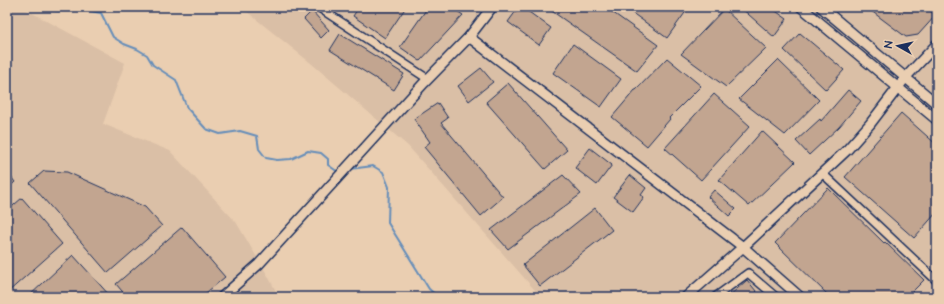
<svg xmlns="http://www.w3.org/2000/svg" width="944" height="304" viewBox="0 0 944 304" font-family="'Architects Daughter',sans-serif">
<rect width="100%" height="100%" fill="#eaceb1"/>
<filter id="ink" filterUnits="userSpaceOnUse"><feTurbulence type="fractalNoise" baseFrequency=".025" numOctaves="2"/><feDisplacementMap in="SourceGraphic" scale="8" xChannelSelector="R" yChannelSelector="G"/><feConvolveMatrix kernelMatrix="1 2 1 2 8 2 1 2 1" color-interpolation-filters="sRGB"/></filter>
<g filter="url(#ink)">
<g fill="#dabfa6">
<polygon points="7,7 21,7 125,63 103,124 170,151 236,222 268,276 279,297 7,297"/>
<polygon points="241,7 937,7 937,297 541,297 408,146 312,64"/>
</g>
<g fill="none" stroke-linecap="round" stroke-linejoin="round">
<g stroke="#658db9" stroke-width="2">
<polyline points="41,7 42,8 58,11 80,9 101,13 113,37 124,44 137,49 147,55 153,65 176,80 187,108 206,129 220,134 240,131 257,136 259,149 266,158 277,160 291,159 308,151 321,153 328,159 328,165 338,172"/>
<polyline points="350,169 373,166 383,172 389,187 388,223 429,289 438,297"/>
</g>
</g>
<g fill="#c2a590" stroke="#1b2f5e">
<polygon points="359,7 406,7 385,38 353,16"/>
<polygon points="428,7 451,7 463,15 420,61 400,47"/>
<polygon points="519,7 522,7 551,28 539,45 508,22"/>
<polygon points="546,7 605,7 658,45 637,71"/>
<polygon points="624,7 684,7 687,10 667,38"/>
<polygon points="740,7 770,7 787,19 774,37"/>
<polygon points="866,7 926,7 936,15 918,35 906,37"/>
<polygon points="724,9 766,48 726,87 681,54"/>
<polygon points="312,11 329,30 321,38 304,19"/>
<polygon points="800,33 844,70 826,90 784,50"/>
<polygon points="340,34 404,74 394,90 330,50"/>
<polygon points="573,44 621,79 601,107 553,73"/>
<polygon points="667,58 701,86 669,118 670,119 647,146 612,117 635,90 636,90"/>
<polygon points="778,60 819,100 785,135 739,99"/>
<polygon points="481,68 493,82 469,101 458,86"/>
<polygon points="508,83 567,150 545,169 486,102"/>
<polygon points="848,90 861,101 839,127 809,155 796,141 820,119 821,121"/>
<polygon points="714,94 750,126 701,180 665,148"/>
<polygon points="438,103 448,118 441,123 503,197 481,216 424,147 430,142 414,119"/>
<polygon points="901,113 937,145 937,212 914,238 845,177"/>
<polygon points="762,131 795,162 749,206 719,180"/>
<polygon points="590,148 612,165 597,185 575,168"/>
<polygon points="44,171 67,172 145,207 162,226 108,273 30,183"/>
<polygon points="7,172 15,182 7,189"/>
<polygon points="563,175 581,194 508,249 491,230"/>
<polygon points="630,175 646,188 641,195 644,197 633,212 613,197"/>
<polygon points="828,188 884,243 885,242 924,280 907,297 830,297 775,243"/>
<polygon points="714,190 736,209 729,216 708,197"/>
<polygon points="22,198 62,244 7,293 7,211"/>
<polygon points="595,208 612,230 540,286 523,265"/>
<polygon points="182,227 225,277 201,297 127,297 116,284"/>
<polygon points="73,255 111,297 28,297"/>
<polygon points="747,280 761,297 728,297"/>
</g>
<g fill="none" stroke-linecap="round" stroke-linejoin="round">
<g stroke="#1b2f5e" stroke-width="10">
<g id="street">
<polyline points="318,7 428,79"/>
<polyline points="822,173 937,281"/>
<polyline points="715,297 748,273 776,297"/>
</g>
</g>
<g stroke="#1b2f5e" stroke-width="12">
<g id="secondary">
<polyline points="801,7 937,120"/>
<polyline points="821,7 937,104"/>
<polyline points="469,37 743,247 800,297"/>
<polyline points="222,297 259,264 424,83 469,37 492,7"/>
<polyline points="686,297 743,247 847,150 870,124 906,77 937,44"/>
</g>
</g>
<use href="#street" stroke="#eaceb1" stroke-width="7"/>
<use href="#secondary" stroke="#eaceb1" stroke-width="9"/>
</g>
</g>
<rect width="944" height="304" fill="none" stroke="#eaceb1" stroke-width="24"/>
<rect x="12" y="12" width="920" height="280" fill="none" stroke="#1b2f5e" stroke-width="1.5" filter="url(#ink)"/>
<g transform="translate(898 46) rotate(278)" stroke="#eaceb1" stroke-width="3" paint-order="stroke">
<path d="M0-3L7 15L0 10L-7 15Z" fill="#1b2f5e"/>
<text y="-6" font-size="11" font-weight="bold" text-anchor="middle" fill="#1b2f5e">N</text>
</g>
</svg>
